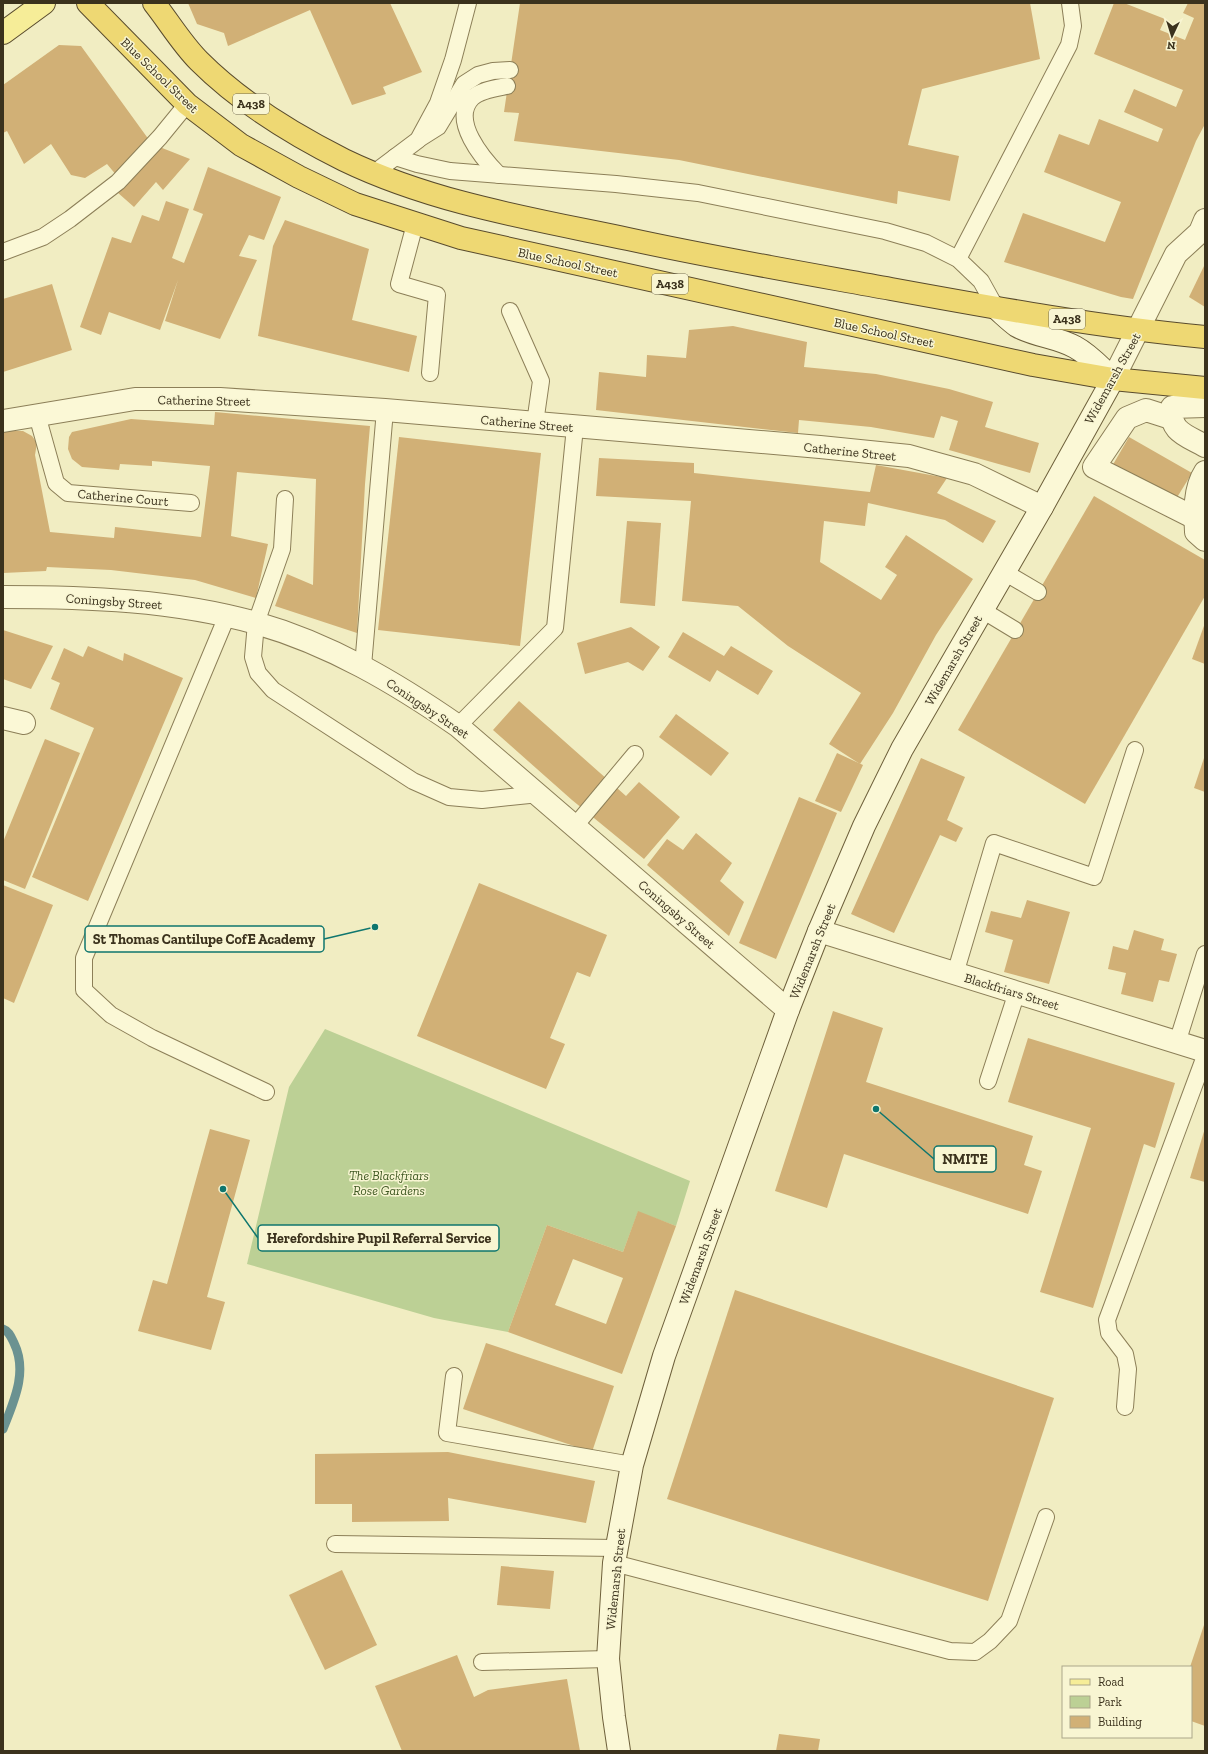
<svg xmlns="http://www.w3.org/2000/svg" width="1208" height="1754" viewBox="0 0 1208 1754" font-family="'Zilla Slab',serif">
<rect width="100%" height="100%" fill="#f1edc2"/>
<polygon fill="#bcd095" points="325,1029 690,1181 676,1226 638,1212 623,1252 547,1225 508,1332 434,1318 247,1264 289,1087"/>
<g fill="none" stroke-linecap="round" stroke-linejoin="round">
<path stroke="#6b9291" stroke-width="9" d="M3,1329C9,1331 11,1337 14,1343C28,1372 14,1401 3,1429"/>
</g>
<g fill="#d1b076" fill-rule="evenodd">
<polygon points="188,3 390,3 422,72 383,87 386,94 352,105 310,10 228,46 224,33 197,24"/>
<polygon points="520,3 1030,3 1040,59 922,89 908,145 959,156 950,201 898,191 897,204 679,160 514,141 519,113 504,112"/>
<polygon points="1114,3 1124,3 1165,19 1160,30 1185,40 1194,18 1183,13 1188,3 1205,3 1205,124 1196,141 1133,299 1121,297 1004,262 1023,213 1105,242 1121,202 1044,172 1059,134 1089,145 1099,119 1158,142 1163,129 1124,112 1134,89 1176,107 1183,90 1094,54"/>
<polygon points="59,45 81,46 152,144 190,159 163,190 156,182 134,207 117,192 117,176 107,164 85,178 71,175 51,144 24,164 7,131 3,133 3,85"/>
<polygon points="208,167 281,197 264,240 249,235 239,256 257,260 220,339 165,321 178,280 160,330 109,312 101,335 80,327 112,237 131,243 142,215 159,221 166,201 189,209 172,258 184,263 203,214 193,210"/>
<polygon points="285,220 369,249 352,320 417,336 409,372 258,336 273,246"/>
<polygon points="1205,264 1205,307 1189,297"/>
<polygon points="52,284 72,350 3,372 3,299"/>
<polygon points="733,326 807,342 804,367 876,374 949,389 993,402 985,427 1039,443 1030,473 949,450 958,421 941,416 934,438 871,427 799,420 798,433 596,410 599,372 646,377 647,355 686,358 689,330"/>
<polygon points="215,412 370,426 365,484 357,633 275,606 287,574 313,585 316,479 237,472 231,536 268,544 256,598 195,580 111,570 47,567 46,571 3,573 3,433 7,431 23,431 32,436 37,443 35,455 50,532 114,538 115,527 201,537 210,466 152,461 152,466 120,464 119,470 82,467 72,459 68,449 69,437 72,432 131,419 214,425"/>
<polygon points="399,437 541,453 520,646 378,630"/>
<polygon points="1129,437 1192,473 1173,504 1111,468"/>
<polygon points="599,458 694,463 694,473 870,492 876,465 947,478 937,493 996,521 983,543 945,520 868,503 865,526 824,521 820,562 881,600 897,575 885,567 906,535 973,579 936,635 893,713 860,764 829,744 861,693 788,646 738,606 682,601 691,501 596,496"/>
<polygon points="1094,496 1205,560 1205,596 1085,804 958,730"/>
<polygon points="627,521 661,523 655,606 620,603"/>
<polygon points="1205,623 1205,664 1192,659"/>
<polygon points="631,627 660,647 643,671 628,662 585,674 577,643"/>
<polygon points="3,630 53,646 31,689 3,679"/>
<polygon points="683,632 724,656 731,646 773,671 758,695 717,670 710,682 668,657"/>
<polygon points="88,646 123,661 124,653 183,678 88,901 32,877 94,728 50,709 60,683 51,679 64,648 83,657"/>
<polygon points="519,701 626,796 639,782 680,817 644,859 572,800 493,730"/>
<polygon points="676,714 729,753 711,776 659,737"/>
<polygon points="45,739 80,753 25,889 3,880 3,842"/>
<polygon points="837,753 863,765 841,812 815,801"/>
<polygon points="1205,755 1205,792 1194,788"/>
<polygon points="921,758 965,777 947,820 963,828 956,842 940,835 894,933 851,914"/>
<polygon points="799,797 837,813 776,959 739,943"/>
<polygon points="696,833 732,863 720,881 744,902 729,936 647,865 667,839 683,850"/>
<polygon points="479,883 607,935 590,977 577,972 550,1038 565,1044 546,1089 417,1036"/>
<polygon points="3,885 53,905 14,1003 3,998"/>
<polygon points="1027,900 1070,912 1049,984 1004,972 1013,940 985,932 991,911 1021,918"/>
<polygon points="1134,930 1164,939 1161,950 1177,954 1169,982 1159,980 1153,1002 1121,994 1126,973 1108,969 1113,946 1128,950"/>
<polygon points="833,1011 883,1028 866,1082 1033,1136 1024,1165 1042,1171 1028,1214 844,1154 827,1208 775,1191"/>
<polygon points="1028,1038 1175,1083 1155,1148 1144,1144 1093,1308 1040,1292 1091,1128 1008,1102"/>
<polygon points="1205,1128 1205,1182 1190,1178"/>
<polygon points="210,1129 250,1140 207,1297 225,1302 211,1350 138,1331 153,1280 167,1284"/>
<path d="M638,1211L676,1226L622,1374L508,1332L547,1225L623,1252ZM573,1259L623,1278L606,1324L555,1305Z"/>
<polygon points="735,1290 1054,1398 988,1601 667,1499"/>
<polygon points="486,1343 614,1386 592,1452 463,1409"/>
<polygon points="448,1452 595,1481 586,1523 448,1498 449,1521 352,1522 352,1504 315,1504 315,1454"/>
<polygon points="501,1566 554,1571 550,1609 497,1605"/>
<polygon points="342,1570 377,1645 325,1670 289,1595"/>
<polygon points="1205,1622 1205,1726 1191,1721 1190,1667"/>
<polygon points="457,1655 474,1697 488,1690 567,1679 580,1751 402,1751 375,1686"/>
<polygon points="779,1734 820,1739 818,1751 776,1751"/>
</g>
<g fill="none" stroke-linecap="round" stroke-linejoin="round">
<g stroke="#8c7f58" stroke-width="18">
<g id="service">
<polyline points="419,139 438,127 464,84 478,75 493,71 510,70"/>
<polyline points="395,157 417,164 450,171 616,184 698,193 885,231 926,243 958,259 981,281 996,308"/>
<polyline points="374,173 418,140 438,103 453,60 468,3"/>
<path d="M499,175C483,159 450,120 472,98C480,90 497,88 507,86"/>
<polyline points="415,224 399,284 437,295 430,373"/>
<polyline points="3,252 43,237 70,219 118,182 160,137 187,104"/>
<polyline points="958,259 1069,45 1073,26 1070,3"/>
<polyline points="510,311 541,381 535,423"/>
<polyline points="37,415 56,483 68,493 191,503"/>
<polyline points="285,499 282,549 256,623 253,657 258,673 273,690 413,781 449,797 482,800 539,794"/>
<polyline points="1004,572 1038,592"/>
<polyline points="982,610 1015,630"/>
<polyline points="227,616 84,958 84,990 111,1015 152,1038 266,1092"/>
<polyline points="363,666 385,410"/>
<polyline points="458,726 555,628 575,427"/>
<polyline points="575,826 635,754"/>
<polyline points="955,974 994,843 1094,877 1135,750"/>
<polyline points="1177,1043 1205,954"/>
<polyline points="988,1081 1017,992"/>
<polyline points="454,1376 447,1433 632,1465"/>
<polyline points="1125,1407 1128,1369 1125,1354 1109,1333 1107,1320 1205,1056"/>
<polyline points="335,1544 616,1548"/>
<polyline points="614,1563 950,1651 975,1652 990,1641 1009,1621 1046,1517"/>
<polyline points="482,1662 608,1659"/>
</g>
</g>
<g stroke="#8c7f58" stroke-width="24">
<g id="pedestrian">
<path d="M1205,406L1172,407C1169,432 1186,435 1205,446"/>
<polyline points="1171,418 1146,410 1127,418 1094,467 1195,518"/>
<path d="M1205,540L1196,532C1195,512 1194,489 1205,472"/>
</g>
</g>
<g stroke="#8c7f58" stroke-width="24">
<g id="minor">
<polyline points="1113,379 1176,254 1200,232 1205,220"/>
<polyline points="3,421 135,399 220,399 385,410 820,447 909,456 974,474 1042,507"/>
<path d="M3,597C87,597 174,600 256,623C330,644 396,683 458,726L788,1010"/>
<polyline points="3,718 24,723"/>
</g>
</g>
<g stroke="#8c7f58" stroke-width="24">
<polyline id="tertiary" points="819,931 1205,1051"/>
</g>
<g stroke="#6e603b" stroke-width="24">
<path id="secondary" d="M619,1751L614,1717L608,1659L614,1563L632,1465L664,1356L788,1010L819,931L864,826L902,749L1042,507L1113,379C1101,368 1090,355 1075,347C1057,337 1035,336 1017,326C1010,321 1003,314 996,308"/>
</g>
<g stroke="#594b2d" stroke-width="24">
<polyline id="primary" points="3,33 44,3"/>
</g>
<g stroke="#594b2d" stroke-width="24">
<g id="trunk">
<polyline points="88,3 187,104 241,145 299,177 355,204 461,238 1033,365 1113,379 1205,388"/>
<path d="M154,3C169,22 182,44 199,61C240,102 292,134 344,160C433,203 533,219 628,239C715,258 803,273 891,289C995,308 1099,327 1205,337"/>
</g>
</g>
<use href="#service" stroke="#fbf8d6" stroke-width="16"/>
<use href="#pedestrian" stroke="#fbf8d6" stroke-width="22"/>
<use href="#minor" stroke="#fbf8d6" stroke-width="22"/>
<use href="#tertiary" stroke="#fbf8d6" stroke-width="22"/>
<use href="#secondary" stroke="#fbf8d6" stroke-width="22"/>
<use href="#primary" stroke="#f6ed98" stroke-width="22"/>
<use href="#trunk" stroke="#eed873" stroke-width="22"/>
</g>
<g text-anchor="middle" stroke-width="3" stroke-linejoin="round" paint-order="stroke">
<g fill="#f8f5d2" stroke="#746c53" stroke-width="1">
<rect x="233" y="94" width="36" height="20" rx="3"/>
<rect x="652" y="274" width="36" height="20" rx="3"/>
<rect x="1049" y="309" width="36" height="20" rx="3"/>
</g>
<g font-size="12" font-weight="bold" fill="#3b321d">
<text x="251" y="108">A438</text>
<text x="670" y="288">A438</text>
<text x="1067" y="323">A438</text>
</g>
<g font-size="13" fill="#3b321d" stroke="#f8f5d2">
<text transform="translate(160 75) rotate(44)" y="5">Blue School Street</text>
<text transform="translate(568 262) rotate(12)" y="5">Blue School Street</text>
<text transform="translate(884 332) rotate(12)" y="5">Blue School Street</text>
<text transform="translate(1112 378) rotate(-61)" y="5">Widemarsh Street</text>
<text transform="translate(204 400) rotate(1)" y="5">Catherine Street</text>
<text transform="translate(527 423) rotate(5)" y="5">Catherine Street</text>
<text transform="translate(850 451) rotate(6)" y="5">Catherine Street</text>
<text transform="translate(123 497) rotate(5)" y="5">Catherine Court</text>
<text transform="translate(114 601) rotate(4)" y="5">Coningsby Street</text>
<text transform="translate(953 660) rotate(-60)" y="5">Widemarsh Street</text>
<text transform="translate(428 708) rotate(34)" y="5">Coningsby Street</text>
<text transform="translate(677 914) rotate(41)" y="5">Coningsby Street</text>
<text transform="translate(812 951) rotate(-68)" y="5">Widemarsh Street</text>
<text transform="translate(1012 991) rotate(17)" y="5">Blackfriars Street</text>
<text transform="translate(700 1256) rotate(-70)" y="5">Widemarsh Street</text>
<text transform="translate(615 1579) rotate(-84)" y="5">Widemarsh Street</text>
</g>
<g font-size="13" font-style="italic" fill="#3f5822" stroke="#f8f5d2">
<text x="389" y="1180">The Blackfriars<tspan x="389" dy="15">Rose Gardens</tspan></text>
</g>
</g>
<path fill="none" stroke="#0f766e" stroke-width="1.5" d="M375 927L324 939M876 1109L934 1159M223 1189L258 1238"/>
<g fill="#0f766e" stroke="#f8f5d2" stroke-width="1.5">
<circle cx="375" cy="927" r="4"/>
<circle cx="876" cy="1109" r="4"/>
<circle cx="223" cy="1189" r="4"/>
</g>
<g fill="#f8f5d2" stroke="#0f766e" stroke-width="1.5">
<rect x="85" y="926" width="239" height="26" rx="4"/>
<rect x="934" y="1146" width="62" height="26" rx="4"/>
<rect x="258" y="1225" width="241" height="26" rx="4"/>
</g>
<g font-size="14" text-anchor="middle" font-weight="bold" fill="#3b321d">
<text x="204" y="944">St Thomas Cantilupe CofE Academy</text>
<text x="965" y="1164">NMITE</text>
<text x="379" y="1243">Herefordshire Pupil Referral Service</text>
</g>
<rect width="1208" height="1754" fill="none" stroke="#3b321d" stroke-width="8"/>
<rect x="1062" y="1666" width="130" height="72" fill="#f8f5d2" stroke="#aca78a"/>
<rect x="1070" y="1679" width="20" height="6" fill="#f6ed98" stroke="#aca78a"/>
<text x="1098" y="1686" font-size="12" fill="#3b321d">Road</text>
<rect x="1070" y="1696" width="20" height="12" fill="#bcd095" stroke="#aca78a"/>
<text x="1098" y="1706" font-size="12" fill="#3b321d">Park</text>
<rect x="1070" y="1716" width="20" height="12" fill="#d1b076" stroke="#aca78a"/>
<text x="1098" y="1726" font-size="12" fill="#3b321d">Building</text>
<g transform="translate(1172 36) rotate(184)" stroke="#f8f5d2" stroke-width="3" paint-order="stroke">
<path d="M0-3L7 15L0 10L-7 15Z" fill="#3b321d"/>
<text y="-6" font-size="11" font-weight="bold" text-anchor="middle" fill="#3b321d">N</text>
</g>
</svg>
